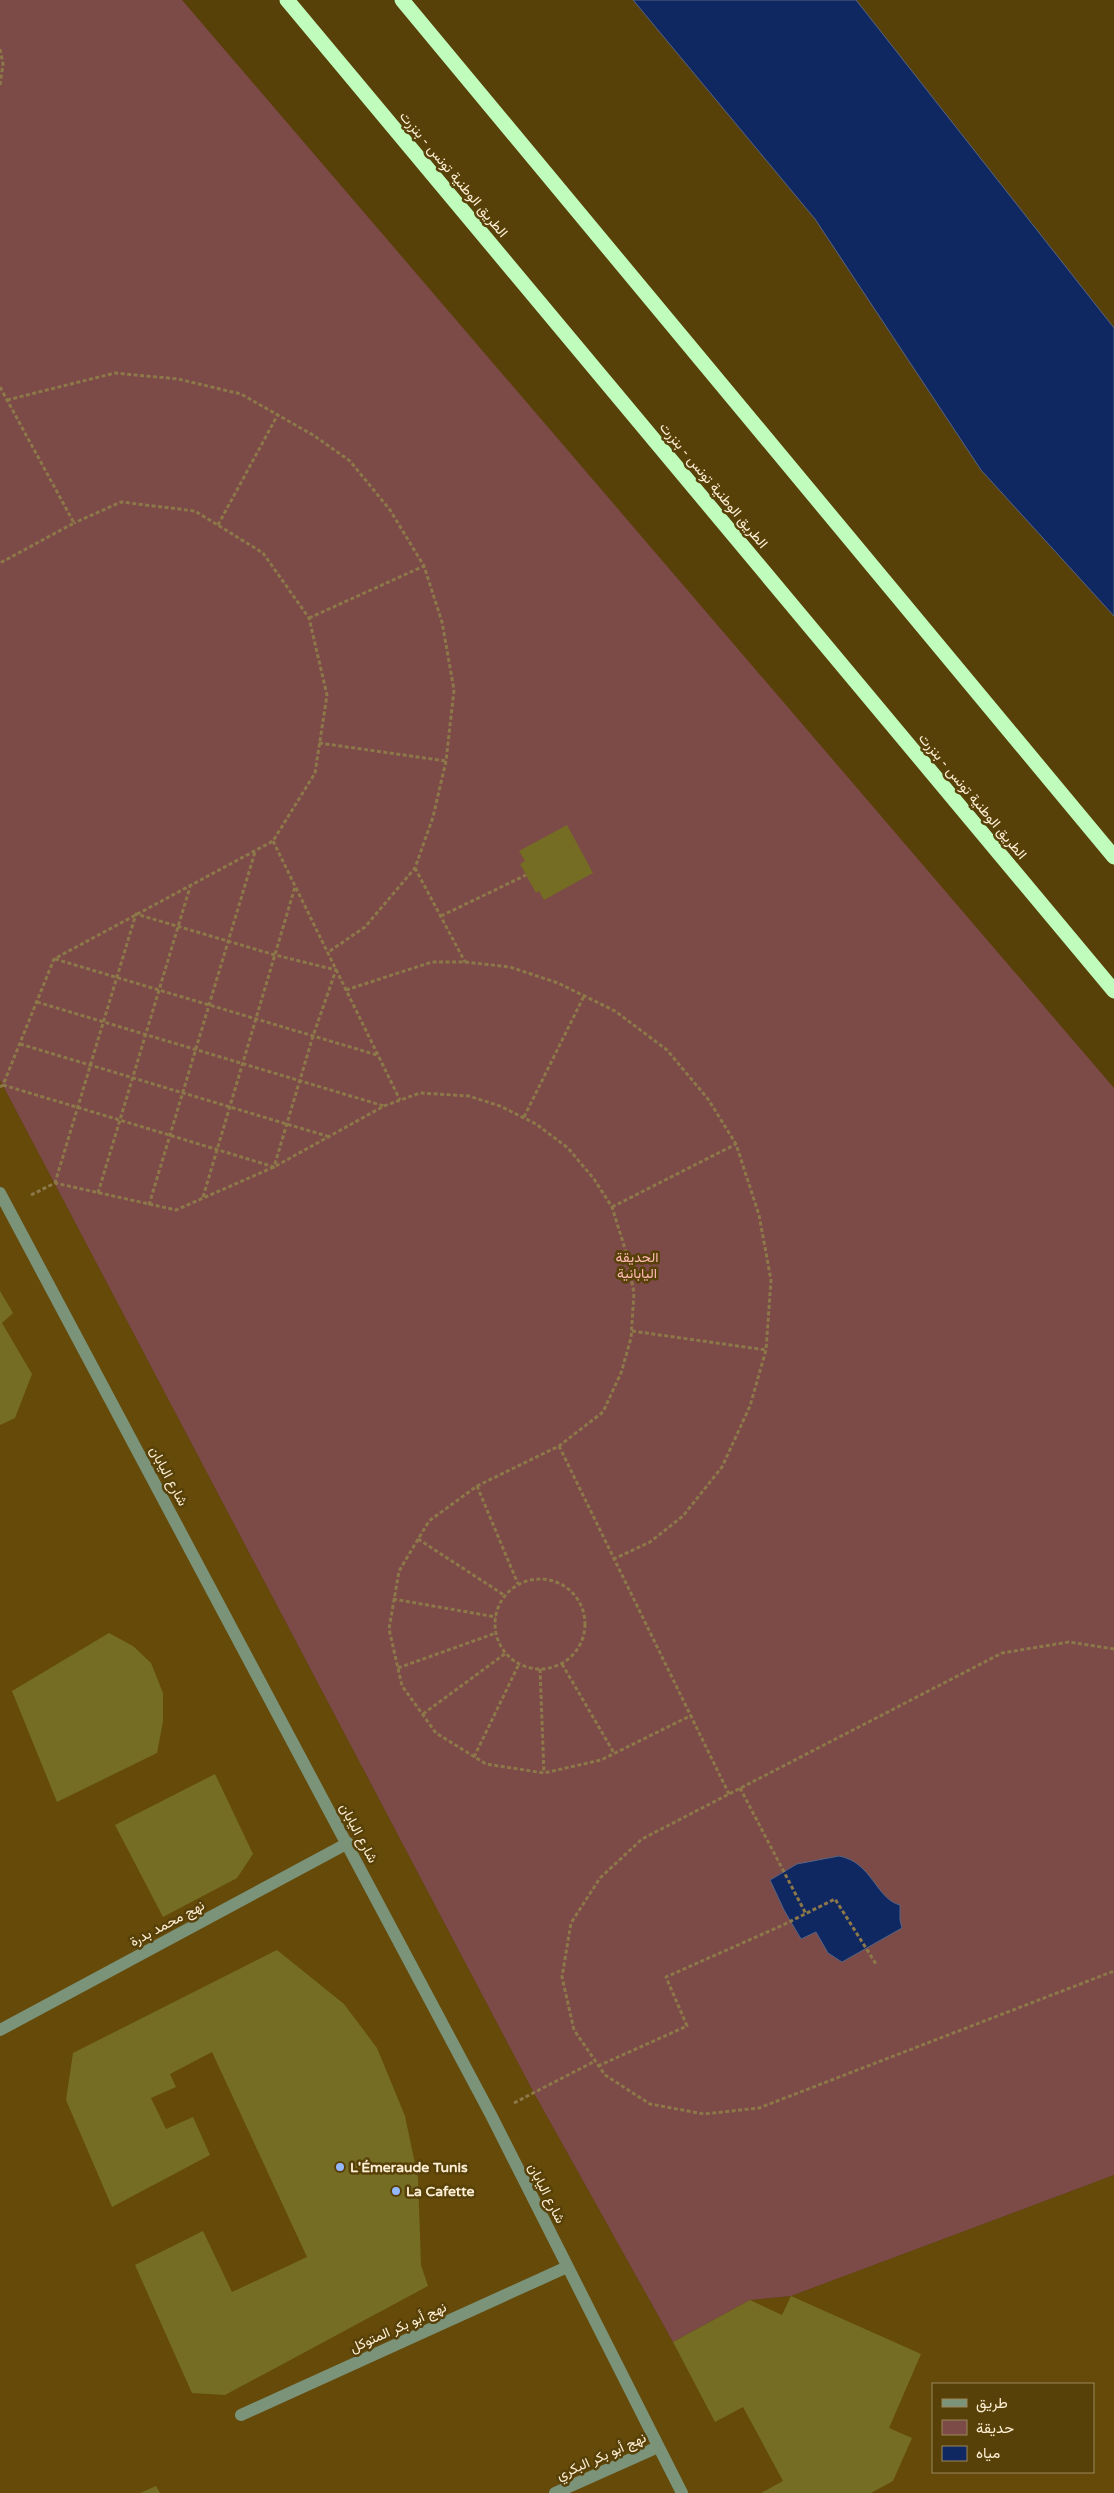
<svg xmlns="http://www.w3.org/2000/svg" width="1114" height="2493" viewBox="0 0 1114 2493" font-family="'Varela Round',Vazirmatn,sans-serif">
<rect width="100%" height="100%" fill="#584108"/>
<path fill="#654a0a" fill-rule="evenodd" d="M0,1080L534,2093L673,2342L750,2300L791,2296L1114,2175V2493H0ZM933,2384H1093V2472H933Z"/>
<polygon fill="#7c4a47" points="0,0 182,0 1114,1088 1114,2175 791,2296 750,2300 673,2342 534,2093 0,1080"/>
<g fill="#102861" stroke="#576484">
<polygon points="633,0 856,0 1114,328 1114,616 981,470 815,219"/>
<path d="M839,1856C872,1862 876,1899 900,1905V1920L902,1928L842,1962L828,1953L816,1932L801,1939L784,1910L770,1880L797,1864Z"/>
</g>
<g fill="#756d24">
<polygon points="567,825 593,873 544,900 539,891 536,893 520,864 525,861 519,851"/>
<polygon points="0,1291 13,1313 2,1323 32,1374 15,1418 0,1425"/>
<polygon points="109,1633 133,1646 151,1663 163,1693 163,1721 157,1753 57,1802 12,1691"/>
<polygon points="215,1774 253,1854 237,1878 163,1917 115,1825"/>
<polygon points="277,1950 344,2004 377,2048 405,2116 418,2178 421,2265 428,2286 225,2395 192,2393 135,2265 203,2231 232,2292 307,2257 212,2052 170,2074 176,2087 151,2098 166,2129 193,2117 210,2155 112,2207 66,2100 73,2053"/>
<polygon points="791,2296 921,2354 889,2428 912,2438 893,2481 871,2493 761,2493 783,2481 743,2407 715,2422 673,2342 750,2300 782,2315"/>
<polygon points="156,2486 160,2493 140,2493"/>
</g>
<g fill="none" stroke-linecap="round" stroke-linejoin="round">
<g stroke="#8c7849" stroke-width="3" stroke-dasharray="4 2.5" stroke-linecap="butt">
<polyline points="0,49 3,64 0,85"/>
<polyline points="0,387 74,523 0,563"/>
<polyline points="7,400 115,373 178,379 241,394 313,435 350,461 390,510 424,566 442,622 454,690 446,761 433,817 415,868 365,927 327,953"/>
<polyline points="218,525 277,416"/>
<polyline points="309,618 424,566"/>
<polyline points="319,743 446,761"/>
<polyline points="273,841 400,1100"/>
<polyline points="415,868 465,962"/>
<polyline points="441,916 526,875"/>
<polyline points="55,959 377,1055"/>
<polyline points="346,990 432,962 465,962 510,967 558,983 615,1011 667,1050 708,1099 736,1144 759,1215 771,1280 766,1350 750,1406 722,1467 683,1516 650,1542 614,1559"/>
<polyline points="37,1002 384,1106"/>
<polyline points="20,1044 330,1137"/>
<path d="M3,1085C93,1112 183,1139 274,1167L313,1036L336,970L275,955L136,914C109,1003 82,1093 55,1183"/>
<polyline points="0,1087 3,1085 54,959 273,841 315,773 327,695 309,618 263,553 195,511 121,502 74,523"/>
<polyline points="524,1117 584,996"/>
<polyline points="98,1193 190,887"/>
<polyline points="31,1195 55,1183 176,1210 274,1167 384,1106 420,1093 469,1096 500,1106 536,1124 568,1148 594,1179 612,1207 626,1252 634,1293 631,1338 621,1373 603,1412 559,1446 477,1486 429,1521 399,1571 389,1629 402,1686 436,1733 486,1764 544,1773 601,1760 692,1715"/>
<polyline points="203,1197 295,887"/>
<polyline points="149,1205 255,852"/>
<polyline points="612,1207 736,1144"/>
<polyline points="632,1331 766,1350"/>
<polyline points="559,1446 729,1794"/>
<polyline points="477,1486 518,1584"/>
<polyline points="418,1539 504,1595"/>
<circle cx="540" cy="1624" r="45"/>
<polyline points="393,1599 496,1617"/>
<polyline points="1114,1649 1069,1642 1002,1653 642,1839 600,1878 571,1923 562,1977 574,2030 605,2075 650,2104 704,2114 759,2108 1114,1971"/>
<polyline points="562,1664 614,1753"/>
<polyline points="398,1668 496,1633"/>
<polyline points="540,1669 544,1773"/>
<polyline points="423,1714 506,1653"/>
<polyline points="474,1757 519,1664"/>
<polyline points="740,1788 806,1914"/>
<polyline points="598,2066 687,2026 666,1977 783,1925 835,1899 876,1964"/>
<polyline points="514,2103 595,2061"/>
</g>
<g stroke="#7a9379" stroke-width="12">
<polyline points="0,1193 491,2115 682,2493"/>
<polyline points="0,2030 348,1843"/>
<polyline points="241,2415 567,2267"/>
<polyline points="555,2493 658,2447"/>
</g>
<g stroke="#c0fdbd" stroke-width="15">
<polyline points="287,0 1114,991"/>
<polyline points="402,0 1114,857"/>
</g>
</g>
<g fill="#94b7fd" stroke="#584108" stroke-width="2">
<circle cx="340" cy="2167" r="5"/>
<circle cx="396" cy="2191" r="5"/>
</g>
<g text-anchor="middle" stroke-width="5" stroke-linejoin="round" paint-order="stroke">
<g font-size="14" fill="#fdefd5" stroke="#584108">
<text transform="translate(454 174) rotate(50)" y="5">الطريق الوطنية تونس - بنزرت</text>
<text transform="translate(714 485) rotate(50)" y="5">الطريق الوطنية تونس - بنزرت</text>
<text transform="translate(973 796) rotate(50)" y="5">الطريق الوطنية تونس - بنزرت</text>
<text transform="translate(169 1476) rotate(62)" y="5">شارع اليابان</text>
<text transform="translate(359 1833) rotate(62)" y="5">شارع اليابان</text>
<text transform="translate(167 1923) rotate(-28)" y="5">نهج محمد بدرة</text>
<text transform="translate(547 2193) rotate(63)" y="5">شارع اليابان</text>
<text transform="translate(398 2327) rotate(-24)" y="5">نهج أبو بكر المتوكل</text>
<text transform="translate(601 2456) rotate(-24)" y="5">نهج أبو بكر البكري</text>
</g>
<g font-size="14" fill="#ffbab5" stroke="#584108">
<text x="637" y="1262">الحديقة<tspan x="637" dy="16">اليابانية</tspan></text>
</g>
<g font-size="14" font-weight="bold" fill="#fdefd5" stroke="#584108" text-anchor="start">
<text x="350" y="2172">L'Émeraude Tunis</text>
<text x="406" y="2196">La Cafette</text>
</g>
</g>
<rect x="932" y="2383" width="162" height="90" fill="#584108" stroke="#9a875a"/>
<rect x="942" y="2399" width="25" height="8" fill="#7a9379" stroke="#9a875a"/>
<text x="976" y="2408" font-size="15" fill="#fdefd5">طريق</text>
<rect x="942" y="2420" width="25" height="15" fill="#7c4a47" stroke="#9a875a"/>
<text x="976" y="2433" font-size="15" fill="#fdefd5">حديقة</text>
<rect x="942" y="2446" width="25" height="15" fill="#102861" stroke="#9a875a"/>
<text x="976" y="2458" font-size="15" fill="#fdefd5">مياه</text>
</svg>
